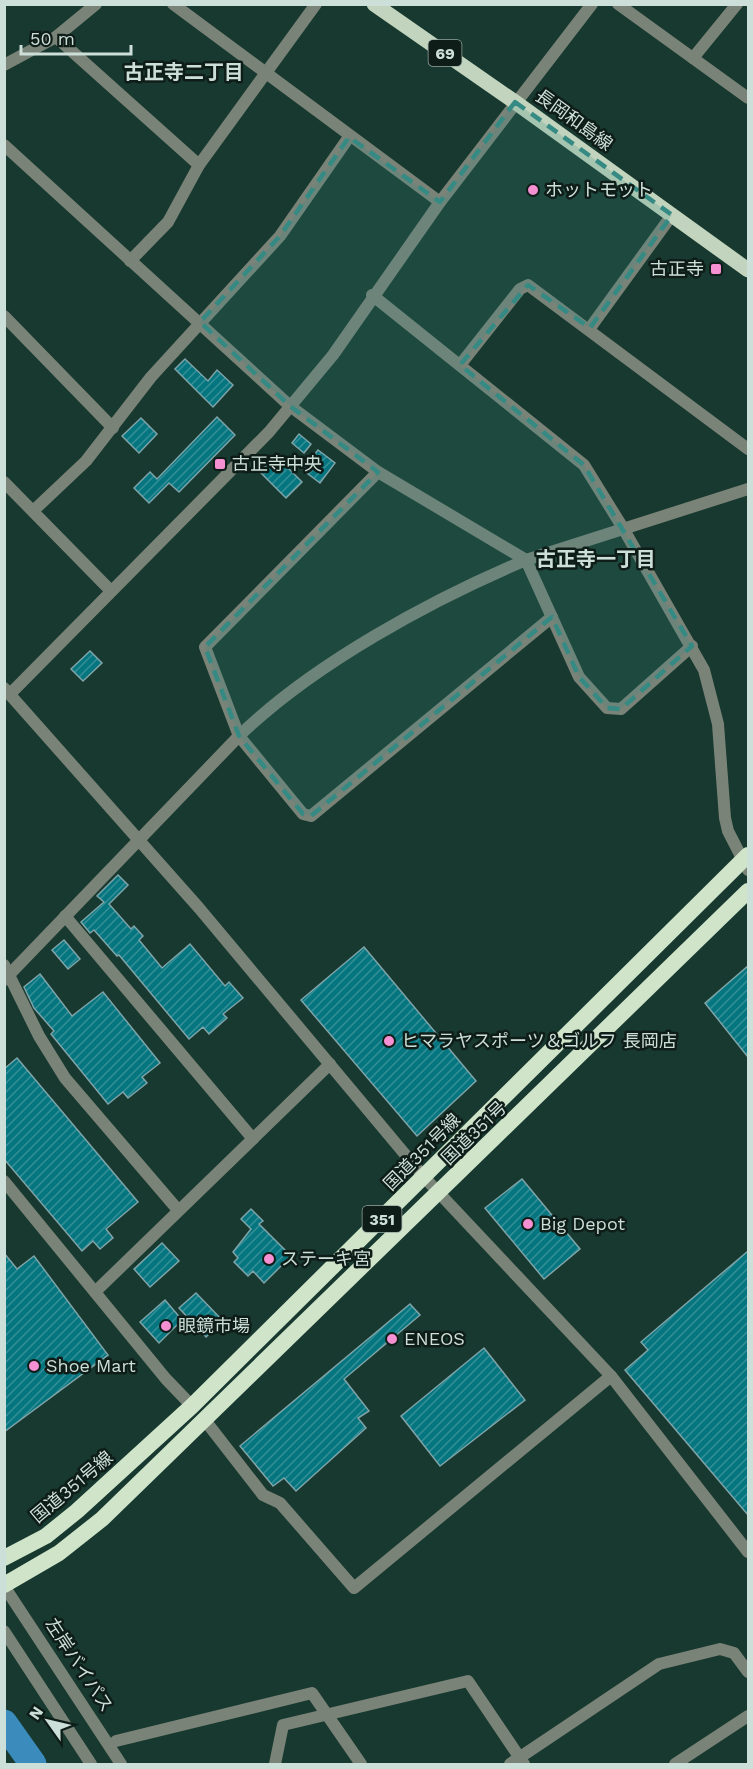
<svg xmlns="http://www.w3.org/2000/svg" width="753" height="1769" viewBox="0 0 753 1769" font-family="'Work Sans','Noto Sans JP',sans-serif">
<defs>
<pattern id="building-hatch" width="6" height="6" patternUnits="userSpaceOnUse" patternTransform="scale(1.5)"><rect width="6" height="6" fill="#05757f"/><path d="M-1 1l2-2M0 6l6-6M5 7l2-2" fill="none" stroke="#348f96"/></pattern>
</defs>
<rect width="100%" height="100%" fill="#18392f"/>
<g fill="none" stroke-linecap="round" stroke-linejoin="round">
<polyline stroke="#3b8bbd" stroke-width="27" points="4,1723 33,1764"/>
</g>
<g fill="url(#building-hatch)" stroke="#7ea4a9" stroke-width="1.5">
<polygon points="185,359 208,381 217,370 233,385 213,407 175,369"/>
<polygon points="217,417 235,435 179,492 169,483 149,503 134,488 150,472 157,479"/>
<polygon points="141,418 157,434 139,453 122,436"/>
<polygon points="299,434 311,444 304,453 292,443"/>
<polygon points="318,450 335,463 320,483 303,470"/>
<polygon points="276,456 302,482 286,498 260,472"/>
<polygon points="90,651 102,663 83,681 71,669"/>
<polygon points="118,875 128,885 109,904 131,929 134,926 143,936 139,940 162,968 190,944 225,986 229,982 243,998 223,1014 227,1018 209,1034 203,1027 189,1039 119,955 117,956 94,930 90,933 81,922 104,902 97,896"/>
<polygon points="64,940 80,959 68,969 52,950"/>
<polygon points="364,947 476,1081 417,1136 301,1000"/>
<polygon points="748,966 748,1057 705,1003"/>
<polygon points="40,974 72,1016 103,992 160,1063 142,1077 147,1083 128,1098 123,1092 108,1104 51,1034 54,1031 34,1008 24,987"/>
<polygon points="17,1058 138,1202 106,1229 113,1238 100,1249 93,1241 82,1251 4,1159 4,1069"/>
<polygon points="522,1179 580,1249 544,1279 485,1208"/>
<polygon points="251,1209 263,1221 259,1224 291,1256 264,1283 253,1271 248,1276 234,1262 238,1258 233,1252 251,1229 241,1219"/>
<polygon points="162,1243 179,1261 150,1287 134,1269"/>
<polygon points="748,1251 748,1515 625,1370 648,1350 641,1342"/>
<polygon points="4,1253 17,1269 34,1256 108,1355 4,1432"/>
<polygon points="196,1293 223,1321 206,1337 179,1308"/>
<polygon points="165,1300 182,1320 159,1343 140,1322"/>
<polygon points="410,1304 420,1315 344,1379 369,1411 358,1418 366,1428 296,1491 284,1478 273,1486 240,1446"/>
<polygon points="484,1348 525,1400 440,1466 401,1416"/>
</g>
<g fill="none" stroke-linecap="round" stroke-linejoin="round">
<g stroke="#7a8378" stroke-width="12">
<polyline points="173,4 440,202"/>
<polyline points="618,4 748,98"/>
<polyline points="56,37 199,165"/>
<polyline points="693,58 737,4"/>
<polyline points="4,65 56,37 96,4"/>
<polyline points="4,145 290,406 378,472 526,560 579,677 607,708 621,709 692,646"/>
<polyline points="130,261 168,222 199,165 316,4"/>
<polyline points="372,295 584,465 623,528"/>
<polyline points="4,316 113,428"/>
<polyline points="590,328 672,215"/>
<polyline points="460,365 520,289 528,285 748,449"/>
<polyline points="378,472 205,647 239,736 303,814 311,816 552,617"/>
<polyline points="4,482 111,591"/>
<polyline points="33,511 86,461 151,377 280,236 349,137"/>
<polyline points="65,916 253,1139"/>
<polyline points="4,965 39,1036 65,1078 178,1210"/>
<polyline points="4,1181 166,1379 192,1406"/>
<polyline points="95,1292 330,1064"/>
<polyline points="204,1419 263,1495 280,1503 354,1588 611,1376"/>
<polyline points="116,1741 312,1693 361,1764"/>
<polyline points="275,1764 283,1725 468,1681 524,1764"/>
<polyline points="510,1764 659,1664 720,1649 734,1653 748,1672"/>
<polyline points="675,1764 748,1716"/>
</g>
<g stroke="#7a8378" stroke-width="12">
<polyline points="623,528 704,670 718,724 725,818 728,831 748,870"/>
<polyline points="4,688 199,908 424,1177 611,1376 748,1552"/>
<polyline points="10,694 269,432 333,355 440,202 592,4"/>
<path d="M4,980L239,736C313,664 431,600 526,560L748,489"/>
<polyline points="4,1586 121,1764"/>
<polyline points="4,1631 91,1764"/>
</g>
<polyline stroke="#c2d4bd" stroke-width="15" points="374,4 515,102 748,270"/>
<g stroke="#d0e4ca" stroke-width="16">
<polyline points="4,1558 46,1536 77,1511 192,1406 748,855"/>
<polyline points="4,1585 59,1553 102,1519 748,891"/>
</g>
</g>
<path fill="#358b83" fill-opacity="0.2" stroke="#358b83" stroke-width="4.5" stroke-dasharray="12 8" stroke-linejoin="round" d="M515,102L672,215L590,328L528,285L460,365L584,465L692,646L621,709L607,708L579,677L552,617L311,816L303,814L239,736L205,647L378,472L290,406L200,322L280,236L349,137L440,202Z"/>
<g fill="#f591d2" stroke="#0f1d19" stroke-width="2">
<circle cx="533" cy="190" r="6"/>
<rect x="710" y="263" width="12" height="12" rx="3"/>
<rect x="214" y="458" width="12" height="12" rx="3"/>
<circle cx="389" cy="1041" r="6"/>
<circle cx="528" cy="1224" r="6"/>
<circle cx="269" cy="1259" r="6"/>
<circle cx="166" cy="1326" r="6"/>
<circle cx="392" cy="1339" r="6"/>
<circle cx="34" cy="1366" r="6"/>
</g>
<g text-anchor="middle" stroke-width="5" stroke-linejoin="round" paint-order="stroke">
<g fill="#0f1d19" stroke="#93a59f" stroke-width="1.5">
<rect x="428.5" y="40" width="33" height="26" rx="4.5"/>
<rect x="362.5" y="1206" width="39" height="26" rx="4.5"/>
</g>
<g font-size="16" font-weight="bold" fill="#ccdfd8">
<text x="445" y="59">69</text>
<text x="382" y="1225">351</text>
</g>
<g font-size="18" fill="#ccdfd8" stroke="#0f1d19">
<text transform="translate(574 120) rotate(36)" y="6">長岡和島線</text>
<text transform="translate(474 1133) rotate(-44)" y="6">国道351号</text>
<text transform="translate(422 1152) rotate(-45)" y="6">国道351号線</text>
<text transform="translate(72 1487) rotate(-40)" y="6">国道351号線</text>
<text transform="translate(79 1665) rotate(57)" y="6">左岸バイパス</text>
</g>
<g font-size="18" fill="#ccdfd8" stroke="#0f1d19" text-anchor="start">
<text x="545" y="196">ホットモット</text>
<text x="704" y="275" text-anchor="end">古正寺</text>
<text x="232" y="470">古正寺中央</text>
<text x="401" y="1047">ヒマラヤスポーツ＆ゴルフ 長岡店</text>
<text x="540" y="1230">Big Depot</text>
<text x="281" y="1265">ステーキ宮</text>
<text x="178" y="1332">眼鏡市場</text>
<text x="404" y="1345">ENEOS</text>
<text x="46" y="1372">Shoe Mart</text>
</g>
<g font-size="20" font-weight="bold" fill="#ccdfd8" stroke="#0f1d19">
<text x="184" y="79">古正寺二丁目</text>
<text x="596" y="566">古正寺一丁目</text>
</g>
</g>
<rect width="753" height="1769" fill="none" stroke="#ccdfd8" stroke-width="12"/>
<g transform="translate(48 1721) rotate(304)" stroke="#0f1d19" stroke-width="4.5" paint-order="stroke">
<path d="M0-4.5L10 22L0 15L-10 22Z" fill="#ccdfd8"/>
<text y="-9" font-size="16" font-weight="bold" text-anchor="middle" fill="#ccdfd8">N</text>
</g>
<path d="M21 45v9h110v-9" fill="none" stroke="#ccdfd8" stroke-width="3"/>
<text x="30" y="45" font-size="18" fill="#ccdfd8" stroke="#0f1d19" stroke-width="4.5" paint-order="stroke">50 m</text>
</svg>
